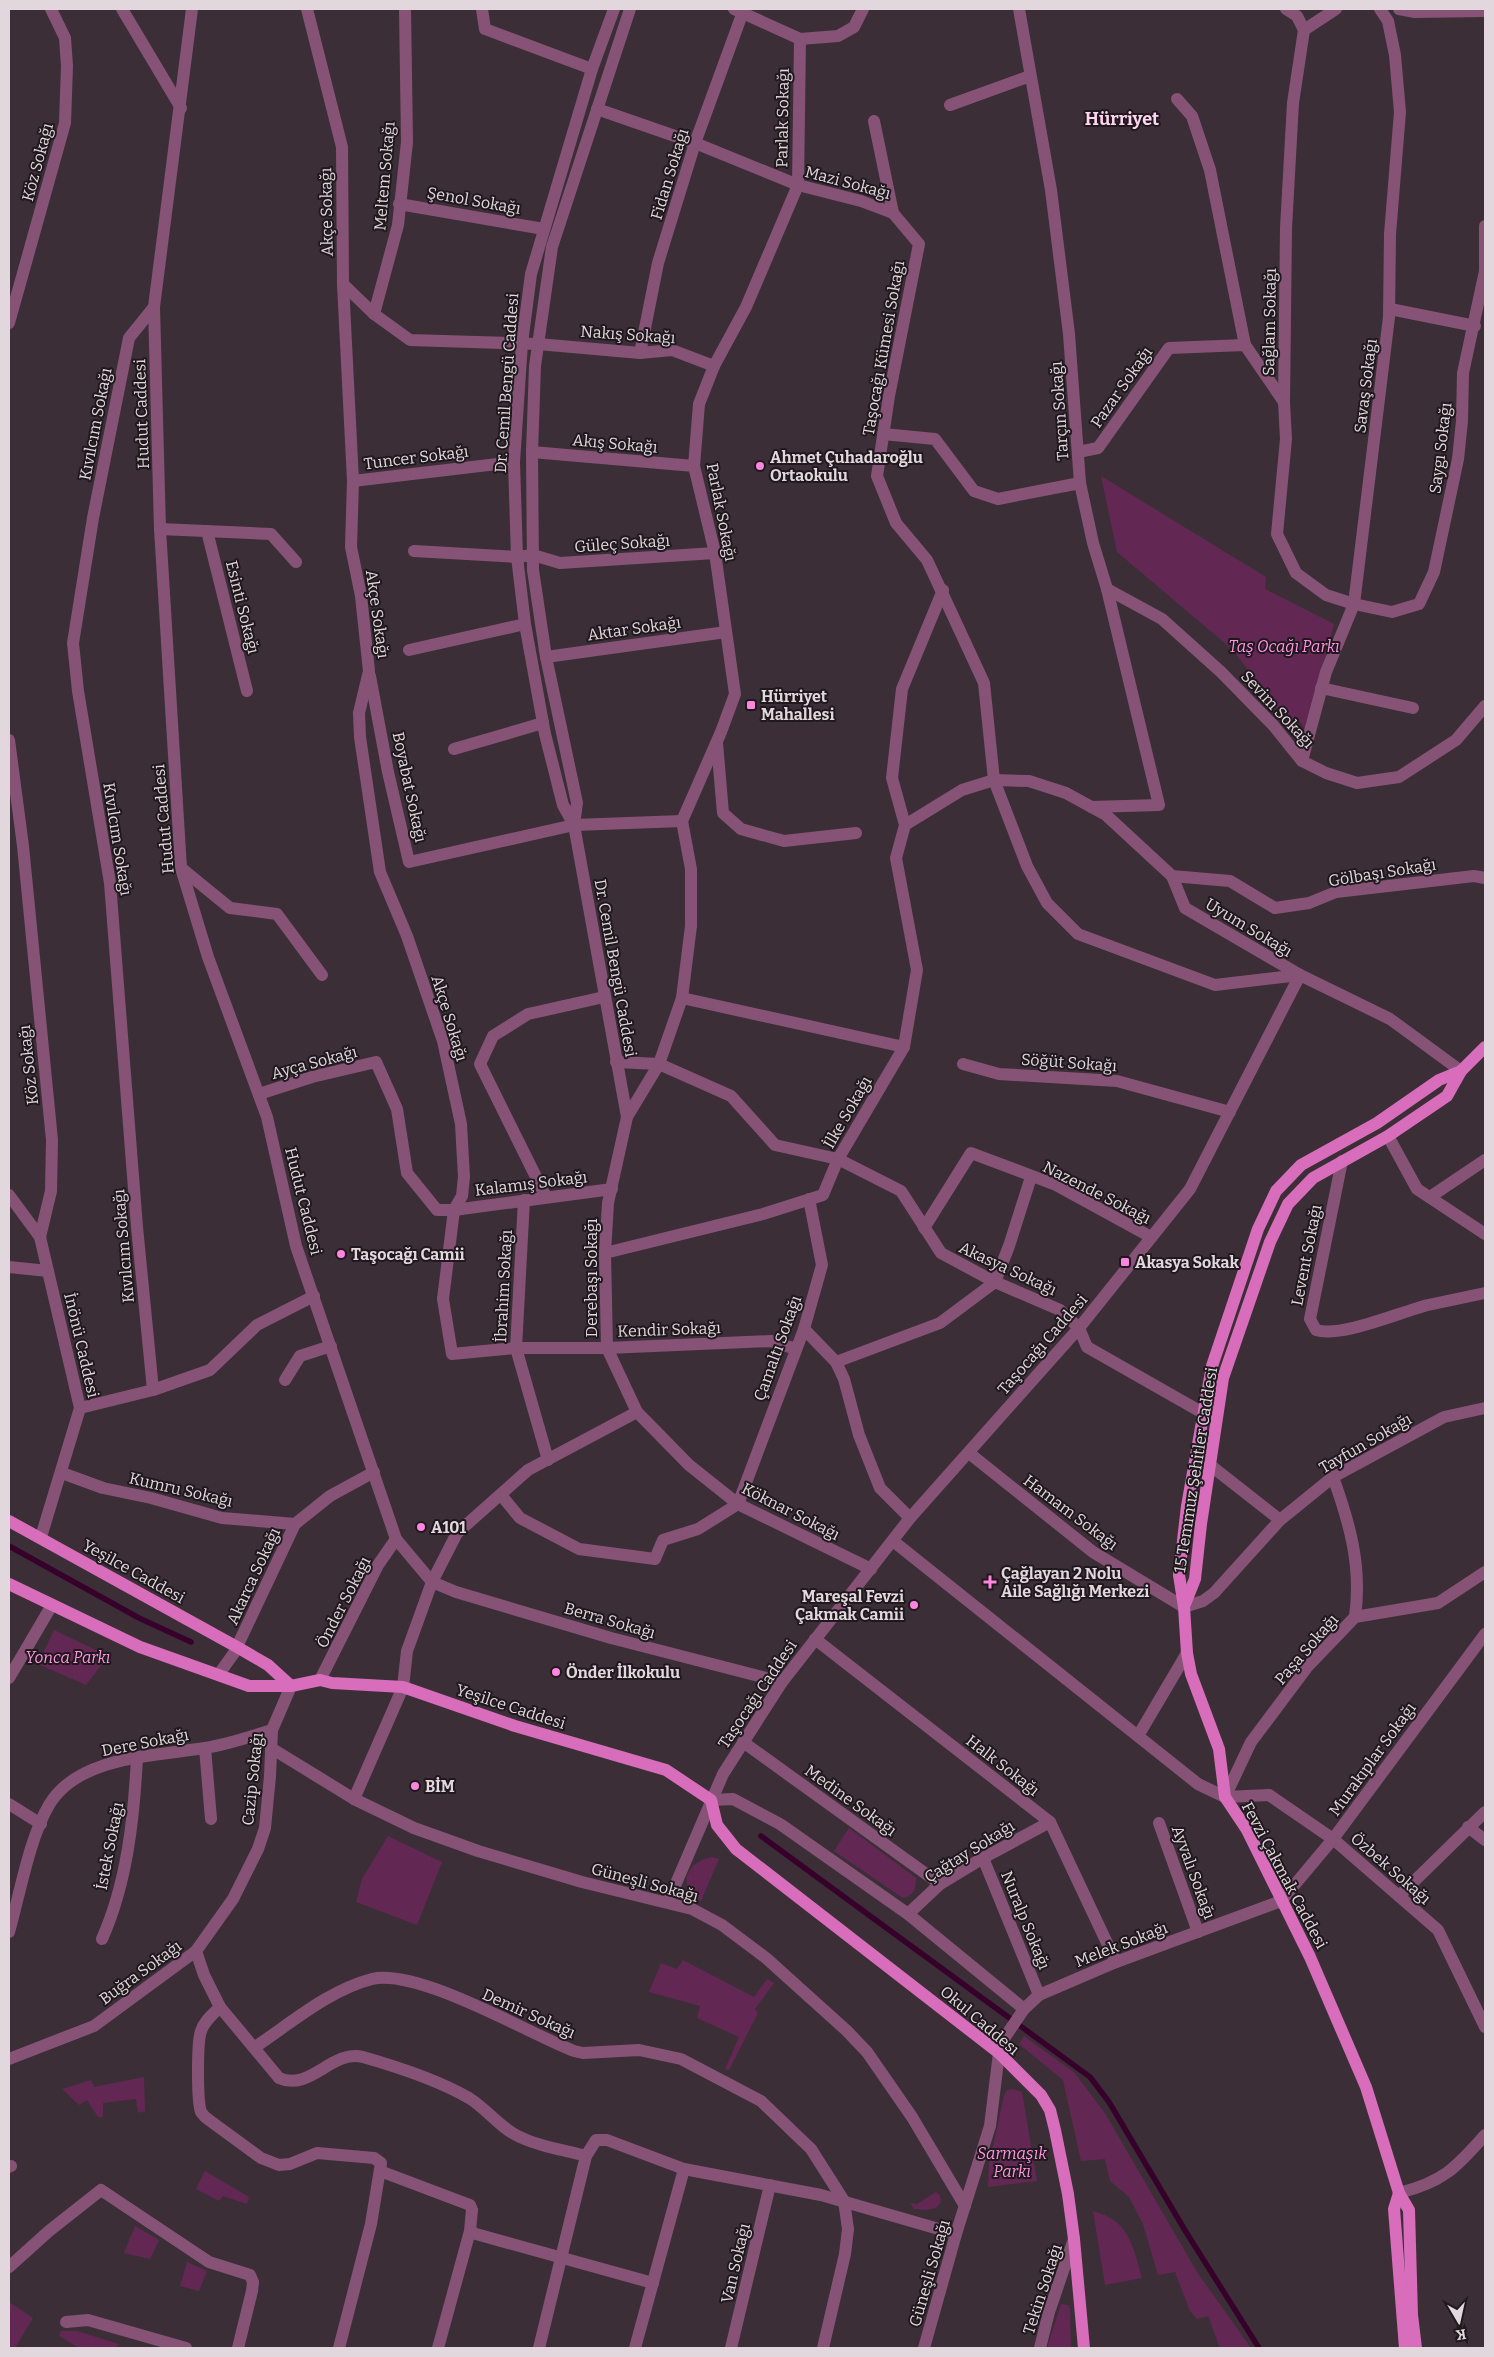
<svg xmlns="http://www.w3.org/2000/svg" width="1494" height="2357" viewBox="0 0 1494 2357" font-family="Bitter,serif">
<rect width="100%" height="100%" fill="#3c2e37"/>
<g fill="#622853">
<polygon points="1101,476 1266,577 1265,589 1334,624 1306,730 1297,718 1288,722 1233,650 1117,552"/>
<polygon points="54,1630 108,1656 86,1685 38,1664"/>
<path d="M849,1828L916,1878C915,1890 915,1895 903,1898L834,1851Z"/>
<polygon points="388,1836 442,1862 417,1925 356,1902 362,1879"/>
<path d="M712,1857L719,1859L701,1901C676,1888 686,1861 712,1857Z"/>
<polygon points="683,1960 754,1997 767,1979 774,1983 755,2009 758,2013 729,2070 725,2069 739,2037 697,2018 700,2006 649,1992 661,1963 677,1969"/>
<polygon points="1024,2036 1075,2073 1106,2115 1197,2272 1251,2348 1220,2348 1208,2316 1197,2319 1190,2311 1175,2272 1158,2275 1143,2224 1129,2197 1110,2181 1105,2159 1081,2161 1063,2080 1019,2044"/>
<polygon points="144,2077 145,2111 138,2113 136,2099 103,2103 103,2117 98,2117 87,2100 79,2105 62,2089 91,2080 94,2087"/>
<polygon points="1013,2089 1022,2092 1037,2181 988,2187 989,2164 1004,2096 1007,2090"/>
<polygon points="205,2171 249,2197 247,2204 223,2196 219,2201 196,2189"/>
<polygon points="936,2192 940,2196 941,2202 936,2208 926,2210 914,2209 910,2203 917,2204"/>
<path d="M1093,2211C1129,2220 1133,2246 1142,2278L1105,2285Z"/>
<polygon points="135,2226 159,2240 150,2259 124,2253"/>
<polygon points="187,2262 207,2271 199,2291 180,2286"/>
<polygon points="9,2302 33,2318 15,2348 9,2348"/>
<polygon points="1061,2304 1068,2305 1070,2308 1071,2348 1047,2348"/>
<polygon points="61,2331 77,2331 119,2344 116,2348 79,2348 59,2336"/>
</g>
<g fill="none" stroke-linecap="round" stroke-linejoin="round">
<g stroke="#36002b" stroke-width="5.5">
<polyline points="9,1546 139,1618 191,1642"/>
<polyline points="761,1836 1090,2077 1109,2102 1186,2232 1259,2348"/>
</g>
<g stroke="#865377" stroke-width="12">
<polyline points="122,9 181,108"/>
<polyline points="192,9 154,307 160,529 181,868 208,957 267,1117 296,1246 396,1539 432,1582 456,1592 611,1638 782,1682"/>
<polyline points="307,9 342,147 343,284 353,481 351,547 361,596 369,671 359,713 360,737 380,872 407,936 443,1041 461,1124 464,1177 462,1196 454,1210 443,1299 452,1354 516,1348 607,1348 771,1341 796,1349"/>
<polyline points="482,9 485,29 592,69"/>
<polyline points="734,9 800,39 838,36 854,27 863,9"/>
<polyline points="1019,9 1051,190 1069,334 1080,483 1093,543 1107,589 1159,805 1091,807"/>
<polyline points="1286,9 1297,16 1304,30 1293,103 1286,228 1284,402 1286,439 1277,534 1296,573 1326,595 1354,604 1392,612 1419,604 1434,572 1458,459 1462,421 1463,373 1485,271 1485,226"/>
<polyline points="1399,9 1415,12 1485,11"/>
<polyline points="1304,30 1336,9"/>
<polyline points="1177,99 1192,116 1210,170 1245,345"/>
<polyline points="950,105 1030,76"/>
<polyline points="597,109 695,143 798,185 861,201 893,213"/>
<polyline points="874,121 893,213 919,244 889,396 877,476 896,523 927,560 984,683 994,780 1027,866 1047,903 1078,934 1215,985 1300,975"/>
<polyline points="399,204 544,229"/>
<polyline points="343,284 374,314 410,340 538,344 640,353 672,350 714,366"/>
<polyline points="1390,309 1475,326"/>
<polyline points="374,314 398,225 407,142 405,9"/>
<polyline points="9,323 65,123 67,66 65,38 51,9"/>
<polyline points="640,353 658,263 695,143 744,9"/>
<polyline points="883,434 935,439 974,491 998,499 1080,483"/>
<polyline points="532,452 694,466"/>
<polyline points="1078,452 1098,448 1169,348 1245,345 1284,402"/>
<polyline points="353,481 514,462"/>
<polyline points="160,529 271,534 296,562"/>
<polyline points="207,531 247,691"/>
<polyline points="414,551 517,557 533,555 560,563 715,553"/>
<polyline points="1107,589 1162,619 1221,672 1273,725 1302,761 1326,773 1357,783 1399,777 1456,740 1485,706"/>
<polyline points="409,650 525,624"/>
<polyline points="546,657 726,632"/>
<polyline points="370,676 388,772 409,862 574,825 682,821"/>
<polyline points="1321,688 1413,708"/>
<polyline points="9,740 23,846 52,1140 51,1191 40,1237"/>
<polyline points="717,743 723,813 741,829 784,841 856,833"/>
<polyline points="454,749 543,723"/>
<polyline points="1302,761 1326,672 1354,604 1389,317 1390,234 1400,112 1395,55 1388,21 1380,9"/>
<polyline points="682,821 691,869 691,926 682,998 659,1064 627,1117 608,1203 605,1253 607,1348 637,1412 689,1465 738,1504 871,1569"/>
<polyline points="682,821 721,732 735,694 715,553 694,466 699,404 714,366 746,307 798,185 800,39"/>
<polyline points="574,825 563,805 545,734 525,624 517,557 514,462 522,343 531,274 592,69 614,9"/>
<polyline points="905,825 962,790 994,780 1029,781 1066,793 1106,815 1172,876 1185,908 1300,975 1390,1019 1461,1071"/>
<polyline points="181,868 230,908 277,914 322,975"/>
<polyline points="1172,876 1230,881 1275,908 1309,903 1336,892 1474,876 1485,878"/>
<polyline points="682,998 904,1047"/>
<polyline points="616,1062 659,1064 731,1096 775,1145 838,1159 901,1191 941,1253 995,1282 1060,1310 1079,1328 1087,1347 1203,1413"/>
<polyline points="963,1064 999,1074 1117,1081 1230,1112"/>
<polyline points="259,1094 312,1077 376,1062 397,1109 407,1173 437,1210 454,1210 612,1189"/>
<polyline points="627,1117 574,825 577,803 546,657 533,570 532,452 535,366 552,247 630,9"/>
<polyline points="1388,1136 1417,1189 1485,1234"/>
<path d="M1342,1161L1310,1319L1316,1330C1341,1338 1400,1312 1428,1305C1447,1301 1466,1297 1485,1293"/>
<polyline points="9,1195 40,1237 80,1408 41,1537"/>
<polyline points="546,1197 480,1064 493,1036 528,1014 604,997"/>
<polyline points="1430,1197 1485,1160"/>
<polyline points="524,1200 516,1348 548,1460"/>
<polyline points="924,1228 971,1153 1056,1185 1151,1237"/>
<polyline points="605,1253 763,1214 823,1195 838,1159 904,1047 917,970 896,858 905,825 892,778 902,689 943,590"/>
<polyline points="9,1267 48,1271"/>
<polyline points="804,1329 836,1362 844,1379 859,1435 880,1488 910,1518"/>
<polyline points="836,1362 940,1323 995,1282 1009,1246 1031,1177"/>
<polyline points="285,1380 300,1356 331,1346"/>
<polyline points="153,1390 137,1227 110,883 78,691 73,643 93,518 129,338 154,307"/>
<polyline points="80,1408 153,1390 210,1370 257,1325 314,1296"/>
<polyline points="969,1453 1093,1552 1184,1607 1203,1601 1214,1593 1280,1520 1333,1477 1444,1417 1485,1408"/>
<polyline points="1210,1465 1280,1520"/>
<polyline points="62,1473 103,1488 151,1498 222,1518 295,1524"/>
<path d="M1333,1477C1350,1524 1362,1567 1355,1617"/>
<polyline points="501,1495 520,1518 579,1549 655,1559 663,1540 698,1529 738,1504"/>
<polyline points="738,1504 804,1329 822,1265 809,1199"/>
<polyline points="893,1541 1198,1784 1225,1797"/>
<polyline points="815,1639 1050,1822 1116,1962"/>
<polyline points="219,1674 234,1653 295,1524 330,1496 374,1472"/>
<polyline points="9,1678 52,1605"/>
<polyline points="320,1680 378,1565 396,1539"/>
<polyline points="1138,1736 1187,1653"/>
<polyline points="743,1742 940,1884"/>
<polyline points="205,1748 211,1819"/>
<polyline points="271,1748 354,1799 414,1828 478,1851 582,1882 692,1909 722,1925 766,1958 847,2031 867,2052 912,2117 965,2206"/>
<polyline points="1225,1797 1269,1795 1333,1839 1438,1930 1485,2027"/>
<polyline points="1225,1797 1251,1742 1308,1666 1355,1617 1438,1603 1485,1572"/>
<polyline points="354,1799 403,1687 407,1651 432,1582 457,1533 528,1470 637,1412"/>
<polyline points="711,1800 733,1799 780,1824 908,1914 1024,2009"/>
<polyline points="9,1804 41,1824"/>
<polyline points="1159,1823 1198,1932"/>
<polyline points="1468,1827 1485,1840"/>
<polyline points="983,1858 1039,1995"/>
<polyline points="1399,1896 1485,1812"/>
<polyline points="668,1902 723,1774 782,1682 910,1518 1079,1328 1190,1189 1300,975"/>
<polyline points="908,1914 940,1884 983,1858 1050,1822"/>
<path d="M9,1932C20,1894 29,1839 49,1805C78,1756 155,1756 205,1748C228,1744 250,1737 272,1730"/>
<path d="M102,1939C127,1883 134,1818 137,1757"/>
<polyline points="196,1951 233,1899 258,1849 265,1828 270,1776 272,1730 291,1686"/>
<path d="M220,2007C213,2014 204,2021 201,2031C197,2042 197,2101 201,2112C203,2115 206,2118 209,2120L261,2158L279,2165L290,2164L317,2153L374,2158L381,2163L371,2224L339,2348"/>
<path d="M255,2047C291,2023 329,1990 372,1979C418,1968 528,2033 574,2051L583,2053L639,2050L681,2059L761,2101L811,2149L844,2201L848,2229L845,2254L823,2348"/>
<path d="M9,2059L94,2026L196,1951L204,1975L220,2007L279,2078C310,2092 332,2049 363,2057C398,2067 438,2080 469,2098C487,2109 501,2129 520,2137C540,2147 565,2150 586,2156"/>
<polyline points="9,2167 11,2166"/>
<polyline points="380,2171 470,2205 472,2210 470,2231 476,2234 653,2283"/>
<path d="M1399,2193C1443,2182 1456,2168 1485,2135"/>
<polyline points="9,2267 49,2231 101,2190 209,2262 250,2275 253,2282 252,2291 238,2348"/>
<polyline points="66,2322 88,2320 186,2348"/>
<polyline points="438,2348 470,2231"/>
<polyline points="539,2348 586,2156 596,2140 607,2140 684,2169 821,2195 956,2234"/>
<polyline points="635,2348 684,2169"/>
<polyline points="731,2348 770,2185"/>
<polyline points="924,2348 956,2234 990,2126 999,2053 1003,2040 1024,2009 1039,1995 1116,1962 1281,1901 1333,1839 1485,1634"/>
<polyline points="1040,2348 1049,2312 1074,2239"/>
</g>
<g stroke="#d76dbb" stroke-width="12">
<polyline points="9,1521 237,1647 268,1665 291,1686"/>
<polyline points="9,1584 140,1647 249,1686 291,1686 320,1680 332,1683 403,1687 515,1726 666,1770 711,1800 717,1825 736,1849 999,2053 1041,2095 1050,2110 1055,2130 1068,2194 1074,2239 1084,2348"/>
<polyline points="1185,1604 1195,1579 1201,1524 1223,1378 1270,1242 1288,1204 1313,1178 1388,1136 1447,1096 1461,1071 1485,1047"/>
<polyline points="1399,2193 1394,2209 1405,2348"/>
<polyline points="1416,2348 1412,2315 1409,2210 1399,2193 1366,2087 1310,1957 1247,1830 1225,1797 1219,1749 1191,1674 1187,1653 1184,1607 1179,1575 1187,1506 1212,1366 1258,1229 1276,1191 1301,1165 1377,1123 1439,1080 1461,1071"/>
</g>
</g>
<g fill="#ff85de" stroke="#1f181d" stroke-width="2">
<circle cx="760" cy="466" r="5"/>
<rect x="746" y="700" width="10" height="10" rx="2.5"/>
<circle cx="341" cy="1254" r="5"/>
<rect x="1120" y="1257" width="10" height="10" rx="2.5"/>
<circle cx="421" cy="1527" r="5"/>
<path d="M987.5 1574.5h5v5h5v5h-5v5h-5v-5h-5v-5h5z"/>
<circle cx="914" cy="1605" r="5"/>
<circle cx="556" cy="1672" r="5"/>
<circle cx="415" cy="1786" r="5"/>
</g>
<g text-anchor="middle" stroke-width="4" stroke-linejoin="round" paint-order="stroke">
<g font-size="16" fill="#e1d7dd" stroke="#1f181d">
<text transform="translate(782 118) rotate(-89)" y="6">Parlak Sokağı</text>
<text transform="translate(37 162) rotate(-75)" y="6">Köz Sokağı</text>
<text transform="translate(669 174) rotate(-73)" y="6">Fidan Sokağı</text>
<text transform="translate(384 176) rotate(-85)" y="6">Meltem Sokağı</text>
<text transform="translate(848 182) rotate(15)" y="6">Mazi Sokağı</text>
<text transform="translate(474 200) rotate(10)" y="6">Şenol Sokağı</text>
<text transform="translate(326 212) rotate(-91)" y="6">Akçe Sokağı</text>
<text transform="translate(1269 322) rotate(-89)" y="6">Sağlam Sokağı</text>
<text transform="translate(628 334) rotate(4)" y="6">Nakış Sokağı</text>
<text transform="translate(883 348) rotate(-80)" y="6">Taşocağı Kümesi Sokağı</text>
<text transform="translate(506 383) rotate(-86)" y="6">Dr. Cemil Bengü Caddesi</text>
<text transform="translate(1365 386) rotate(-83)" y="6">Savaş Sokağı</text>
<text transform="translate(1121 387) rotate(-55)" y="6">Pazar Sokağı</text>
<text transform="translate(1059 411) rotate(-94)" y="6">Tarçın Sokağı</text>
<text transform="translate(141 414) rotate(-92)" y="6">Hudut Caddesi</text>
<text transform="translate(95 424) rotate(-79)" y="6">Kıvılcım Sokağı</text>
<text transform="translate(615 443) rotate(5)" y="6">Akış Sokağı</text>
<text transform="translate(1440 448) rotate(-83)" y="6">Saygı Sokağı</text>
<text transform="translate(416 457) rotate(-7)" y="6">Tuncer Sokağı</text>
<text transform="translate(722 512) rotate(79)" y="6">Parlak Sokağı</text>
<text transform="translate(622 543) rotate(-4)" y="6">Güleç Sokağı</text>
<text transform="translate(243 607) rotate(76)" y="6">Esinti Sokağı</text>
<text transform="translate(378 614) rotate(82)" y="6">Akçe Sokağı</text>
<text transform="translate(634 628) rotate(-8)" y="6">Aktar Sokağı</text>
<text transform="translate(1278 709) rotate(47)" y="6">Sevim Sokağı</text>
<text transform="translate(410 787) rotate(78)" y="6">Boyabat Sokağı</text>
<text transform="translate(163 819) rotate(-95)" y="6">Hudut Caddesi</text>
<text transform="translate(118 839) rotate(81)" y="6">Kıvılcım Sokağı</text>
<text transform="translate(1382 872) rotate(-9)" y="6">Gölbaşı Sokağı</text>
<text transform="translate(1249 927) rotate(31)" y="6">Uyum Sokağı</text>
<text transform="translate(616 968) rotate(80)" y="6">Dr. Cemil Bengü Caddesi</text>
<text transform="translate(450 1018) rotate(73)" y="6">Akçe Sokağı</text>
<text transform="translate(314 1062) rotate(-15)" y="6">Ayça Sokağı</text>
<text transform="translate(1069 1062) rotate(4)" y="6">Söğüt Sokağı</text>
<text transform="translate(28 1065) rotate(-96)" y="6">Köz Sokağı</text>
<text transform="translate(847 1112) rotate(-60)" y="6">İlke Sokağı</text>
<text transform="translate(531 1183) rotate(-7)" y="6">Kalamış Sokağı</text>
<text transform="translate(1097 1192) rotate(27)" y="6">Nazende Sokağı</text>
<text transform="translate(304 1201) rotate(76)" y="6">Hudut Caddesi</text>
<text transform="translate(123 1246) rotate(-95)" y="6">Kıvılcım Sokağı</text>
<text transform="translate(1306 1255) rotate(-79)" y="6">Levent Sokağı</text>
<text transform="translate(1008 1268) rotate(25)" y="6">Akasya Sokağı</text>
<text transform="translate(591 1278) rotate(-90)" y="6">Derebaşı Sokağı</text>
<text transform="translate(503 1286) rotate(-87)" y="6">İbrahim Sokağı</text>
<text transform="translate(669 1329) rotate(-2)" y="6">Kendir Sokağı</text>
<text transform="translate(1042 1344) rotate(-49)" y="6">Taşocağı Caddesi</text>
<text transform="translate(82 1345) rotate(77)" y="6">İnönü Caddesi</text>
<text transform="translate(777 1348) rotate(-70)" y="6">Çamaltı Sokağı</text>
<text transform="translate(1365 1443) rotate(-30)" y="6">Tayfun Sokağı</text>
<text transform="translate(1195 1470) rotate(-81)" y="6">15 Temmuz Şehitler Caddesi</text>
<text transform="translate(181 1489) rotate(13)" y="6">Kumru Sokağı</text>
<text transform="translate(791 1511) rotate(27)" y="6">Köknar Sokağı</text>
<text transform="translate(1071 1512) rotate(37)" y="6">Hamam Sokağı</text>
<text transform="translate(134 1571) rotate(29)" y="6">Yeşilce Caddesi</text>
<text transform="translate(253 1576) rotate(-65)" y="6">Akarca Sokağı</text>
<text transform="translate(343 1602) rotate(-63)" y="6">Önder Sokağı</text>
<text transform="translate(610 1620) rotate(16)" y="6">Berra Sokağı</text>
<text transform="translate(1306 1649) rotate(-49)" y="6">Paşa Sokağı</text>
<text transform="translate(757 1694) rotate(-56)" y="6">Taşocağı Caddesi</text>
<text transform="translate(511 1706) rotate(18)" y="6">Yeşilce Caddesi</text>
<text transform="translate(145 1742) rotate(-11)" y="6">Dere Sokağı</text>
<text transform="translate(1372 1759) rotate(-54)" y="6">Murakıplar Sokağı</text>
<text transform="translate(1003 1765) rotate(38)" y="6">Halk Sokağı</text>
<text transform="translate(252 1779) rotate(-84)" y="6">Cazip Sokağı</text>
<text transform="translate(851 1800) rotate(36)" y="6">Medine Sokağı</text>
<text transform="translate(109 1846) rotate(-79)" y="6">İstek Sokağı</text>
<text transform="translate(969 1851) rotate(-32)" y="6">Çağtay Sokağı</text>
<text transform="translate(1391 1868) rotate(41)" y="6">Özbek Sokağı</text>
<text transform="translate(1194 1872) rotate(70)" y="6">Ayvalı Sokağı</text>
<text transform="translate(1285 1875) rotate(62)" y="6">Fevzi Çakmak Caddesi</text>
<text transform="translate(645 1882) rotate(15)" y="6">Güneşli Sokağı</text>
<text transform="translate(1026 1920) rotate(68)" y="6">Nuralp Sokağı</text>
<text transform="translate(1121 1944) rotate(-21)" y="6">Melek Sokağı</text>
<text transform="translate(140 1972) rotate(-36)" y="6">Buğra Sokağı</text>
<text transform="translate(529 2013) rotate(24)" y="6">Demir Sokağı</text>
<text transform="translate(980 2020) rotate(40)" y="6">Okul Caddesı</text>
<text transform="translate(735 2263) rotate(-77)" y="6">Van Sokağı</text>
<text transform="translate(929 2273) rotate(-74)" y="6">Güneşli Sokağı</text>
<text transform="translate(1042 2289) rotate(-72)" y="6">Tekin Sokağı</text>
</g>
<g font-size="16" font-weight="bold" fill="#e1d7dd" stroke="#1f181d" text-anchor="start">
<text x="770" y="463">Ahmet Çuhadaroğlu<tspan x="770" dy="18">Ortaokulu</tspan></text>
<text x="761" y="702">Hürriyet<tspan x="761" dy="18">Mahallesi</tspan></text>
<text x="351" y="1260">Taşocağı Camii</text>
<text x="1135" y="1268">Akasya Sokak</text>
<text x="431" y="1533">A101</text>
<text x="1001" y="1579">Çağlayan 2 Nolu<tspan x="1001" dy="18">Aile Sağlığı Merkezi</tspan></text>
<text x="904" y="1602" text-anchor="end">Mareşal Fevzi<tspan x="904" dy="18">Çakmak Camii</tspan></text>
<text x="566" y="1678">Önder İlkokulu</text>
<text x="425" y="1792">BİM</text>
</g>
<g font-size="16" font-style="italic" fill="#ff93e1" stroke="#1f181d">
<text x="1284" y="652">Taş Ocağı Parkı</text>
<text x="68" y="1663">Yonca Parkı</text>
<text x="1012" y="2159">Sarmaşık<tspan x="1012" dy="18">Parkı</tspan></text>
</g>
<g font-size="18" font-weight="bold" fill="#fed4f0" stroke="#1f181d">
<text x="1122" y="125">Hürriyet</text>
</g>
</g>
<rect width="1494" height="2357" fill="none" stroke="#e1d7dd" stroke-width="20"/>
<g transform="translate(1459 2322) rotate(171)" stroke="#1f181d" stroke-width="4" paint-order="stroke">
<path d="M0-4L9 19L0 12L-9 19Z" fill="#e1d7dd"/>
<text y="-8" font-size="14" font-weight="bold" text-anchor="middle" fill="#e1d7dd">K</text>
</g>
</svg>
